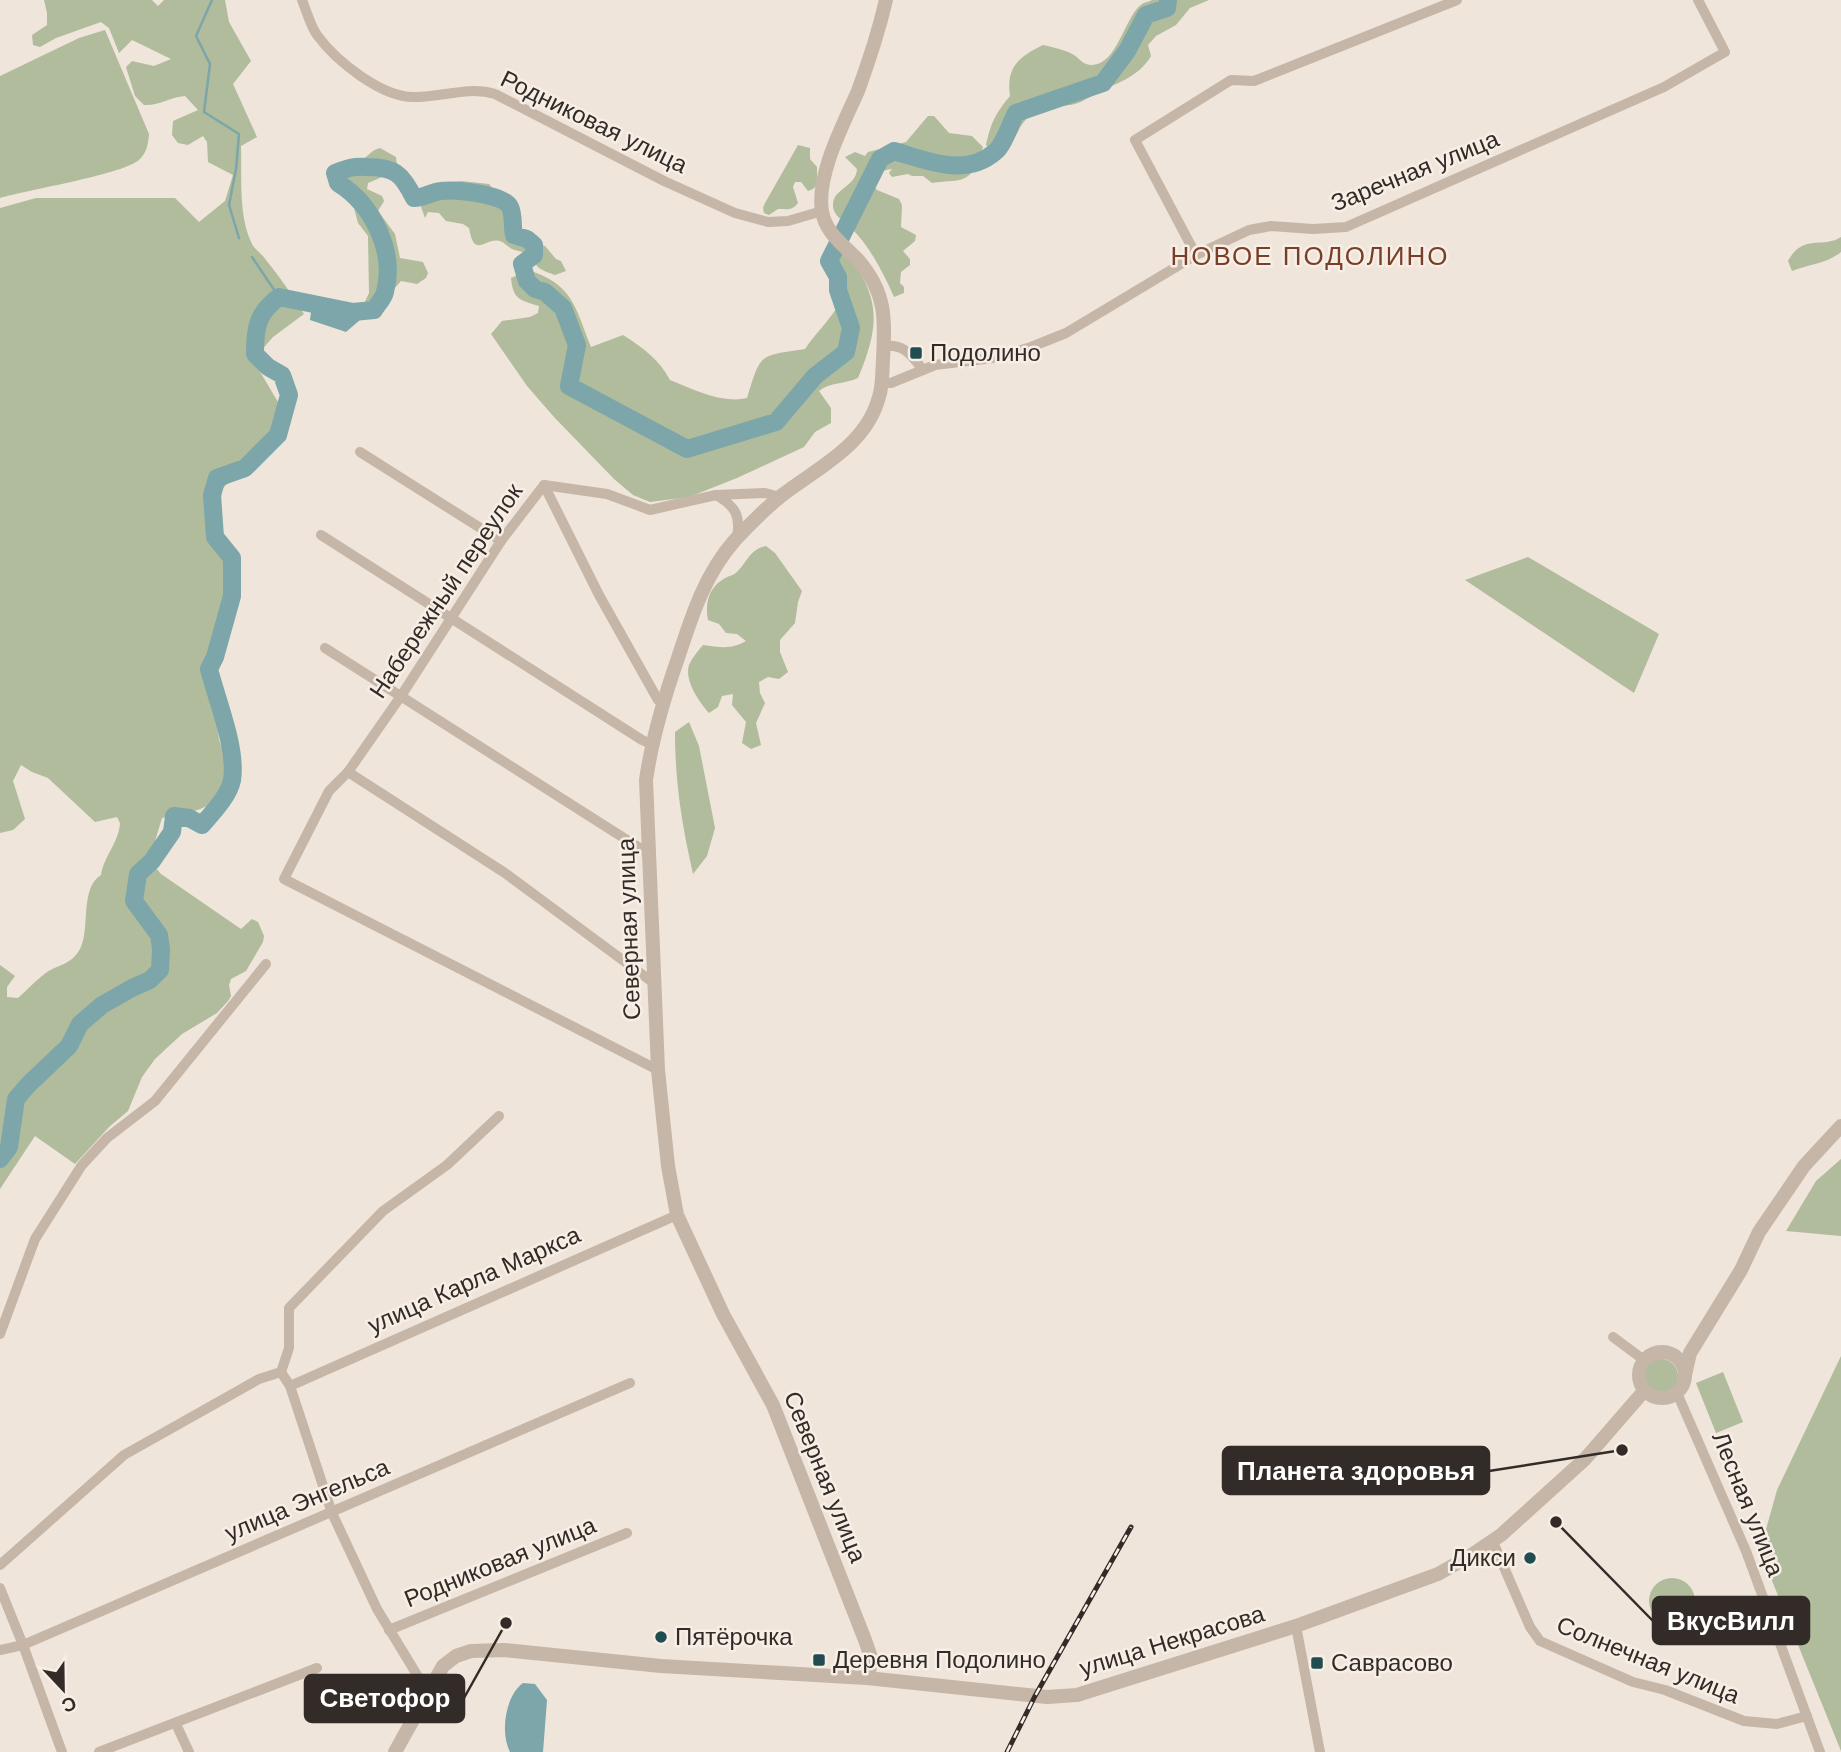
<svg xmlns="http://www.w3.org/2000/svg" width="1841" height="1752" viewBox="0 0 1841 1752" font-family="Helvetica,sans-serif">
<rect width="100%" height="100%" fill="#efe5da"/>
<g fill="#b0bc9c">
<path d="M44,0H152L158,6L164,0H225L229,22L251,61L233,84L257,137L241,146C242,177 238,216 252,244C255,250 262,254 266,260C280,277 292,295 304,314L273,337L253,360L284,412C270,443 247,465 222,489L219,517L229,579L226,642L207,658C211,685 215,712 219,739C221,749 227,759 228,770C231,808 189,813 162,818L153,848L147,857L161,874L241,929L252,919L258,922L264,936L263,942L246,971L231,979L229,985L231,996L228,1001L217,1013L182,1034L155,1059L142,1077L128,1111L109,1127L75,1164L35,1136L0,1189V965L15,976L7,987V997L18,998C26,991 34,982 42,976C57,963 71,967 81,947C90,926 80,888 101,875C104,856 119,842 120,823L117,817L95,822L48,778L32,772L21,765L13,781L25,819L13,830L0,833V208L36,198H175L199,222L225,201L233,175L208,162L207,142L203,136L188,145L178,143L172,135L173,121L198,110L185,96C170,97 159,106 144,105L135,96L126,67L132,61L154,66L171,59L132,40L119,53L109,28L101,22L56,38L40,47L33,45L32,35L47,25V13Z"/>
<path d="M1152,0H1209L1190,8L1176,25L1156,36L1148,45L1151,56C1138,78 1116,83 1095,94C1088,98 1082,102 1075,104C1062,107 1051,105 1038,111C1011,124 1023,145 994,154L986,145C991,123 995,114 1010,96C1006,68 1018,57 1043,45C1052,47 1066,50 1074,55C1080,59 1083,65 1092,65C1118,64 1124,17 1142,4C1145,2 1149,2 1152,0Z"/>
<path d="M105,30L149,134C148,144 147,152 140,159C126,174 26,190 0,198V76L79,38Z"/>
<path d="M928,116H934L949,133L972,136L983,147C982,151 980,154 979,158C969,186 957,179 932,183L923,176H912L908,174L892,177L889,173L892,169C881,170 875,175 874,186L877,190L899,199L902,205L901,227L916,235L915,241L903,251L910,259V265L901,272L900,283L904,287V293L894,297C884,274 870,247 853,230C846,222 832,216 833,204C834,188 856,187 857,169L845,157L855,152L865,156L868,152L906,142Z"/>
<path d="M798,145L810,148V159L817,167V185L813,189L808,191L801,182H795L793,187L798,203C792,211 787,209 778,209L769,215L764,213L763,208L765,203Z"/>
<path d="M380,148L396,157L397,167L394,172L368,183L367,189L382,196L384,201L378,211L395,234L400,258L423,262L428,273L426,278L417,284L401,281L379,306L366,311L362,308L369,293L368,236L358,223L354,208L329,179L327,173C340,157 347,167 360,161C368,157 371,150 380,148Z"/>
<path d="M461,181L489,184L496,193L512,200L515,222L529,239L545,246L556,259L561,261L566,271L555,275C550,273 543,271 539,268C535,264 532,258 528,255C523,251 517,251 512,249C511,249 503,242 502,242C486,234 475,262 469,228L463,224L446,221L439,213L428,212L425,218L421,207L428,191L443,183Z"/>
<path d="M1841,237V252C1826,264 1810,264 1792,271L1788,261C1803,233 1823,249 1841,237Z"/>
<path d="M847,253C881,299 880,325 858,378C845,384 830,382 819,391L831,408V423L815,432L804,447L737,478L689,497L650,502L633,495L614,479L554,417L527,386L491,334L502,321L530,317L538,313L539,306C520,300 513,300 511,278L528,270C573,284 575,307 591,347L623,335C642,347 659,359 670,380C693,389 721,404 747,398C761,353 758,356 805,349C815,334 828,322 838,306L830,287L837,257Z"/>
<path d="M766,546L775,553L802,591L798,602L795,623L780,640V652L788,672L779,679L768,677L759,682L760,693L765,703L756,723L761,745L751,749L742,743L746,722L732,705L733,694L722,696L718,707L709,713C699,702 684,680 689,665C692,658 698,651 703,645C719,647 731,650 746,641L737,634L726,633L719,624L708,620C705,605 708,589 722,580C727,576 733,576 737,572C749,560 749,550 766,546Z"/>
<polygon points="1528,557 1659,634 1634,693 1465,580"/>
<path d="M689,722L699,746L715,828L707,856L693,874C682,825 675,783 675,732Z"/>
<polygon points="1841,1159 1841,1236 1786,1231 1816,1181"/>
<polygon points="1841,1356 1841,1751 1760,1551 1777,1490"/>
<circle cx="1661" cy="1376" r="17"/>
<polygon points="1723,1372 1743,1422 1716,1433 1696,1383"/>
<circle cx="1672" cy="1601" r="23"/>
</g>
<g fill="#7ca6a9">
<polygon points="323,302 348,304 358,308 361,319 346,332 310,320 311,312"/>
<path d="M523,1683L535,1684L547,1700L543,1752H510C500,1733 505,1696 523,1683Z"/>
</g>
<g fill="none" stroke-linecap="round" stroke-linejoin="round">
<g stroke="#7ca6a9" stroke-width="2.5">
<polyline points="212,0 196,36 210,64 204,112 239,134 236,169 229,205 239,238"/>
<polyline points="252,257 279,297"/>
</g>
<path stroke="#7ca6a9" stroke-width="18" d="M0,1159L9,1147L16,1099L28,1085L69,1046L80,1024L102,1005L132,988L150,980L160,970L161,949L159,935L134,901L138,874L152,861L172,832L174,816L189,818L202,825C212,813 229,796 232,780C237,748 217,701 209,669L215,657L232,596V558L215,537L212,495L217,478L245,468L278,435L289,395L282,375L268,367L255,354C255,328 257,313 279,297L353,312L374,310C377,305 384,298 385,292C396,251 372,204 338,183L335,173C347,168 354,166 367,167C395,167 402,174 414,198C424,198 431,192 441,191C454,189 504,194 510,207C514,215 512,227 514,235L527,239L534,245V255L522,264L527,281L535,289L545,292L563,308L577,345L569,386L687,449L776,422L815,376L846,352L851,328L838,290V277L829,261L880,159L894,151C926,160 965,178 995,152C1004,145 1010,124 1016,113L1103,83L1127,51L1146,15L1167,8L1168,0"/>
<g stroke="#c5b6a7" stroke-width="10">
<path d="M302,0C307,12 310,25 317,35C336,61 382,98 415,97C443,97 468,86 495,94L664,181L735,213L768,222L788,221L822,211"/>
<polyline points="1196,255 1135,140 1231,80 1254,81 1457,0"/>
<path d="M884,346C905,344 911,355 923,370"/>
<polyline points="881,383 891,383 935,365 993,358 1031,347 1066,333 1196,255 1249,230 1271,226 1313,229 1346,227 1664,87 1725,52 1698,0"/>
<polyline points="360,452 501,541"/>
<polyline points="544,485 599,595 658,700 662,703"/>
<polyline points="716,495 765,493 780,497"/>
<polyline points="321,535 642,740 651,744"/>
<polyline points="325,648 649,854"/>
<polyline points="348,772 505,873 655,984"/>
<path d="M658,1070L284,879L329,791L348,772L401,696L501,541L544,485L607,494L650,510L716,495C735,506 741,515 737,537"/>
<polyline points="0,1334 35,1239 82,1165 107,1138 155,1101 266,964"/>
<polyline points="1613,1337 1644,1360"/>
<polyline points="290,1386 677,1215"/>
<polyline points="1677,1393 1746,1551 1820,1752"/>
<polyline points="1493,1542 1530,1627 1540,1641 1633,1682 1665,1690 1744,1721 1777,1724 1807,1716"/>
<polyline points="0,1565 124,1455 259,1379 281,1372"/>
<polyline points="0,1588 23,1645 62,1752"/>
<polyline points="1296,1626 1320,1752"/>
<polyline points="389,1630 627,1533"/>
<polyline points="0,1650 23,1645 630,1383"/>
<polyline points="428,1693 377,1609 332,1513 290,1386 281,1372 289,1348 289,1308 383,1211 447,1165 499,1116"/>
<polyline points="176,1724 189,1752"/>
<polyline points="99,1752 317,1668"/>
</g>
<g stroke="#c5b6a7" stroke-width="14">
<circle cx="1662" cy="1375" r="23"/>
<polyline points="1685,1375 1690,1353 1741,1270 1759,1232 1804,1166 1841,1126"/>
<path d="M867,1678L872,1660L865,1640L773,1405L723,1314L677,1215L668,1166L658,1070L646,780C652,738 664,698 678,658C692,615 705,574 735,540C749,525 765,509 781,496C817,468 866,446 879,397C883,385 882,372 883,360C885,320 887,294 859,261C845,246 825,233 822,211C816,175 844,123 858,91C869,61 879,30 886,0"/>
<polyline points="395,1752 443,1666 456,1656 471,1651 504,1650 661,1666 867,1678 1047,1697 1077,1695 1296,1626 1438,1574 1470,1556 1501,1535 1585,1459 1644,1391"/>
</g>
<g stroke="#332b27" stroke-width="5">
<polyline id="rail" points="1007,1752 1035,1696 1131,1527"/>
</g>
<use href="#rail" stroke="#f7efe6" stroke-width="2.5" stroke-dasharray="8" stroke-linecap="butt"/>
</g>
<g fill="#214c50" stroke="#f7efe6" stroke-width="2.5">
<rect x="909" y="346" width="14" height="14" rx="3.5"/>
<circle cx="1530" cy="1558" r="7"/>
<circle cx="661" cy="1637" r="7"/>
<rect x="812" y="1653" width="14" height="14" rx="3.5"/>
<rect x="1310" y="1656" width="14" height="14" rx="3.5"/>
</g>
<g text-anchor="middle" stroke-width="5" stroke-linejoin="round" paint-order="stroke">
<g font-size="24" fill="#332b27" stroke="#f7efe6">
<text transform="translate(594 122) rotate(26)" y="8">Родниковая улица</text>
<text transform="translate(1415 171) rotate(-22)" y="8">Заречная улица</text>
<text transform="translate(446 591) rotate(-56)" y="8">Набережный переулок</text>
<text transform="translate(629 929) rotate(-92)" y="8">Северная улица</text>
<text transform="translate(474 1280) rotate(-24)" y="8">улица Карла Маркса</text>
<text transform="translate(825 1477) rotate(68)" y="8">Северная улица</text>
<text transform="translate(307 1500) rotate(-23)" y="8">улица Энгельса</text>
<text transform="translate(1748 1504) rotate(68)" y="8">Лесная улица</text>
<text transform="translate(500 1562) rotate(-22)" y="8">Родниковая улица</text>
<text transform="translate(1172 1641) rotate(-17)" y="8">улица Некрасова</text>
<text transform="translate(1648 1660) rotate(22)" y="8">Солнечная улица</text>
</g>
<g font-size="24" fill="#332b27" stroke="#f7efe6" text-anchor="start">
<text x="930" y="361">Подолино</text>
<text x="1516" y="1566" text-anchor="end">Дикси</text>
<text x="675" y="1645">Пятёрочка</text>
<text x="833" y="1668">Деревня Подолино</text>
<text x="1331" y="1671">Саврасово</text>
</g>
<g font-size="26" letter-spacing="2" fill="#7a3d28" stroke="#f7efe6">
<text x="1310" y="265">НОВОЕ ПОДОЛИНО</text>
</g>
</g>
<path fill="none" stroke="#332b27" stroke-width="2.5" d="M1622 1450L1489 1471M1556 1522L1653 1621M506 1623L464 1698"/>
<g fill="#332b27" stroke="#f7efe6" stroke-width="2.5">
<circle cx="1622" cy="1450" r="7"/>
<circle cx="1556" cy="1522" r="7"/>
<circle cx="506" cy="1623" r="7"/>
</g>
<g fill="#332b27" stroke="#332b27" stroke-width="2.5">
<rect x="1223" y="1447" width="266" height="47" rx="7"/>
<rect x="1653" y="1597" width="156" height="47" rx="7"/>
<rect x="305" y="1675" width="159" height="47" rx="7"/>
</g>
<g font-size="26" text-anchor="middle" font-weight="bold" fill="#fff">
<text x="1356" y="1480">Планета здоровья</text>
<text x="1731" y="1630">ВкусВилл</text>
<text x="385" y="1707">Светофор</text>
</g>
<g transform="translate(63 1689) rotate(158)" stroke="#f7efe6" stroke-width="5" paint-order="stroke">
<path d="M0-5L12 26L0 18L-12 26Z" fill="#332b27"/>
<text y="-10" font-size="19" font-weight="bold" text-anchor="middle" fill="#332b27">С</text>
</g>
</svg>
